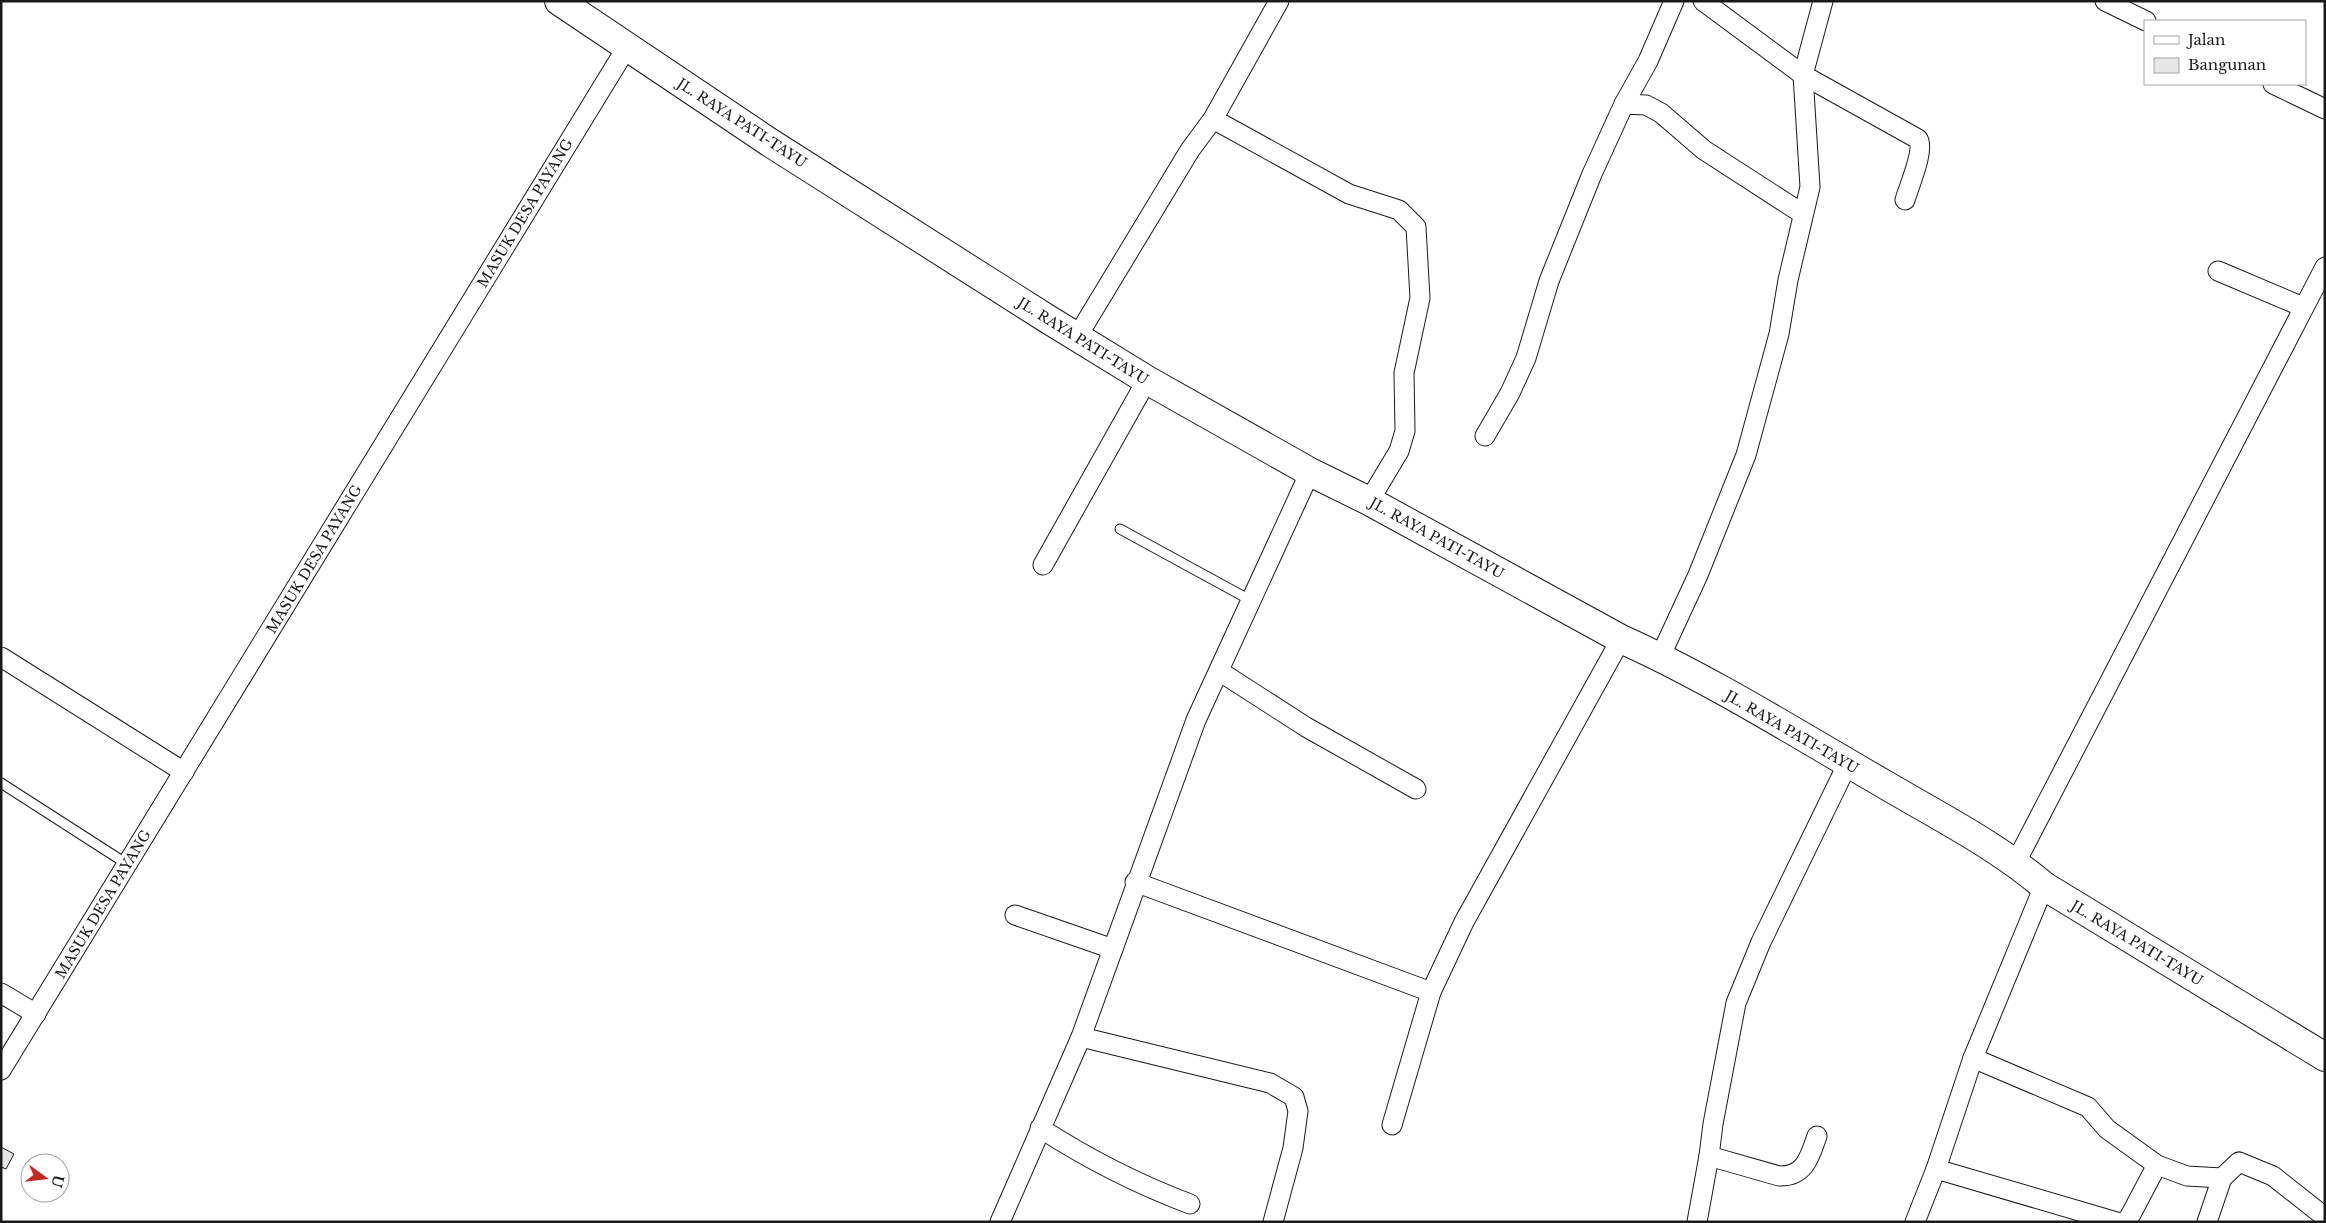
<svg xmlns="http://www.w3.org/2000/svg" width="2326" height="1223" viewBox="0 0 2326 1223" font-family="'Libre Baskerville',serif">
<rect width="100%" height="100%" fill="#fff"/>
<polygon fill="#e6e6e6" stroke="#1a1a1a" points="1,1147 14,1154 6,1169 1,1167"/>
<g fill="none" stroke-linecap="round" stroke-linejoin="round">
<g stroke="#1a1a1a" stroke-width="11">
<g id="service">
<polyline points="1120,529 1252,601"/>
<polyline points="1,783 127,864"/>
</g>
</g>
<g stroke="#1a1a1a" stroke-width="21">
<g id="minor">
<path d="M1703,1L1803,75L1918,139C1925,150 1909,186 1905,200"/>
<polyline points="2105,1 2146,21"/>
<polyline points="2273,84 2325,109"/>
<polyline points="1624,104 1648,61 1674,1"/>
<polyline points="1213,119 1349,194 1399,210 1416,227 1420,298 1404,373 1405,431 1399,451 1369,501"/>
<polyline points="2218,271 2303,307"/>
<polyline points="1077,337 1190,150 1213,119 1279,1"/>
<polyline points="1485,436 1510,393 1526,358 1549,281 1592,174 1624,104 1646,105 1661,113 1704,150 1803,214"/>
<polyline points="1043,565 1147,380"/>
<polyline points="1,657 184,772"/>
<polyline points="1660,657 1698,575 1746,455 1779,334 1788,280 1810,187 1803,75 1823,1"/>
<polyline points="1219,671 1306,727 1416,789"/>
<polyline points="2016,862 2325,267"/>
<polyline points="1135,882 1431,992 1392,1125"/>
<polyline points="1015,915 1113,949"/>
<polyline points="1431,992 1464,922 1621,639"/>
<polyline points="1,993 36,1014"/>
<polyline points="1081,1037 1270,1083 1294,1097 1298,1111 1293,1148 1273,1222"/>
<polyline points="1973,1058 2088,1107 2107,1129 2157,1165 2187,1176 2222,1178 2239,1162 2273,1176 2325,1217"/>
<polyline points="1,1070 627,47"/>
<path d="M1040,1128C1088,1159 1137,1184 1190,1204"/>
<path d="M1709,1156L1779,1176C1805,1177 1810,1156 1817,1136"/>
<polyline points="1936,1169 2117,1222"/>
<polyline points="1000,1222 1081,1037 1196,720 1310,472"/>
<polyline points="1697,1222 1709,1156 1713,1124 1736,1003 1761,942 1848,763"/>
<polyline points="1915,1222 1936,1169 1973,1058 2044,886"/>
<polyline points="2122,1222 2127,1221 2130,1216 2157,1165"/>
<polyline points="2207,1222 2222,1178"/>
</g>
</g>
<g stroke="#1a1a1a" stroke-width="30">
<path id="primary" d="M559,1L769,142L1046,318L1147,380L1310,472L1369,501L1621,639C1710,679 1799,735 1884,784C1938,816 1996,845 2044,886L2325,1057"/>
</g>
<use href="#service" stroke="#fff" stroke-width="9"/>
<use href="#minor" stroke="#fff" stroke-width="19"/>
<use href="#primary" stroke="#fff" stroke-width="28"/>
</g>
<g text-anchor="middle" stroke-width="4" stroke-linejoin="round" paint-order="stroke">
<g font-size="14" fill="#1a1a1a" stroke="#fff">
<text transform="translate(742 123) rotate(33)" y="5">JL. RAYA PATI-TAYU</text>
<text transform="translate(525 213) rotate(-59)" y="5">MASUK DESA PAYANG</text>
<text transform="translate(1083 341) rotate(32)" y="5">JL. RAYA PATI-TAYU</text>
<text transform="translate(1437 538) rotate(29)" y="5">JL. RAYA PATI-TAYU</text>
<text transform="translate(314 559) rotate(-59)" y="5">MASUK DESA PAYANG</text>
<text transform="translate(1792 732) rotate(30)" y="5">JL. RAYA PATI-TAYU</text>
<text transform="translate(103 904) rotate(-59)" y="5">MASUK DESA PAYANG</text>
<text transform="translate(2137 943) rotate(31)" y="5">JL. RAYA PATI-TAYU</text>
</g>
</g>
<rect width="2326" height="1223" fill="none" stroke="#1a1a1a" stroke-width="5"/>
<rect x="2144" y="20" width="162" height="65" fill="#ffffff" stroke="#a3a3a3"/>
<rect x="2154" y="36" width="25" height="8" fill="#ffffff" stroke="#a3a3a3"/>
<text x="2188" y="45" font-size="15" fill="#1a1a1a">Jalan</text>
<rect x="2154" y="58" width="25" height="15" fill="#e6e6e6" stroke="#a3a3a3"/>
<text x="2188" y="70" font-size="15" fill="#1a1a1a">Bangunan</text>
<g transform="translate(45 1178) rotate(105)"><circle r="24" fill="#ffffff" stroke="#a3a3a3"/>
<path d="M0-4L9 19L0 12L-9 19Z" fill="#c62828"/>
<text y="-8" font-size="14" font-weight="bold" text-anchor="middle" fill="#1a1a1a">U</text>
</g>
</svg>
